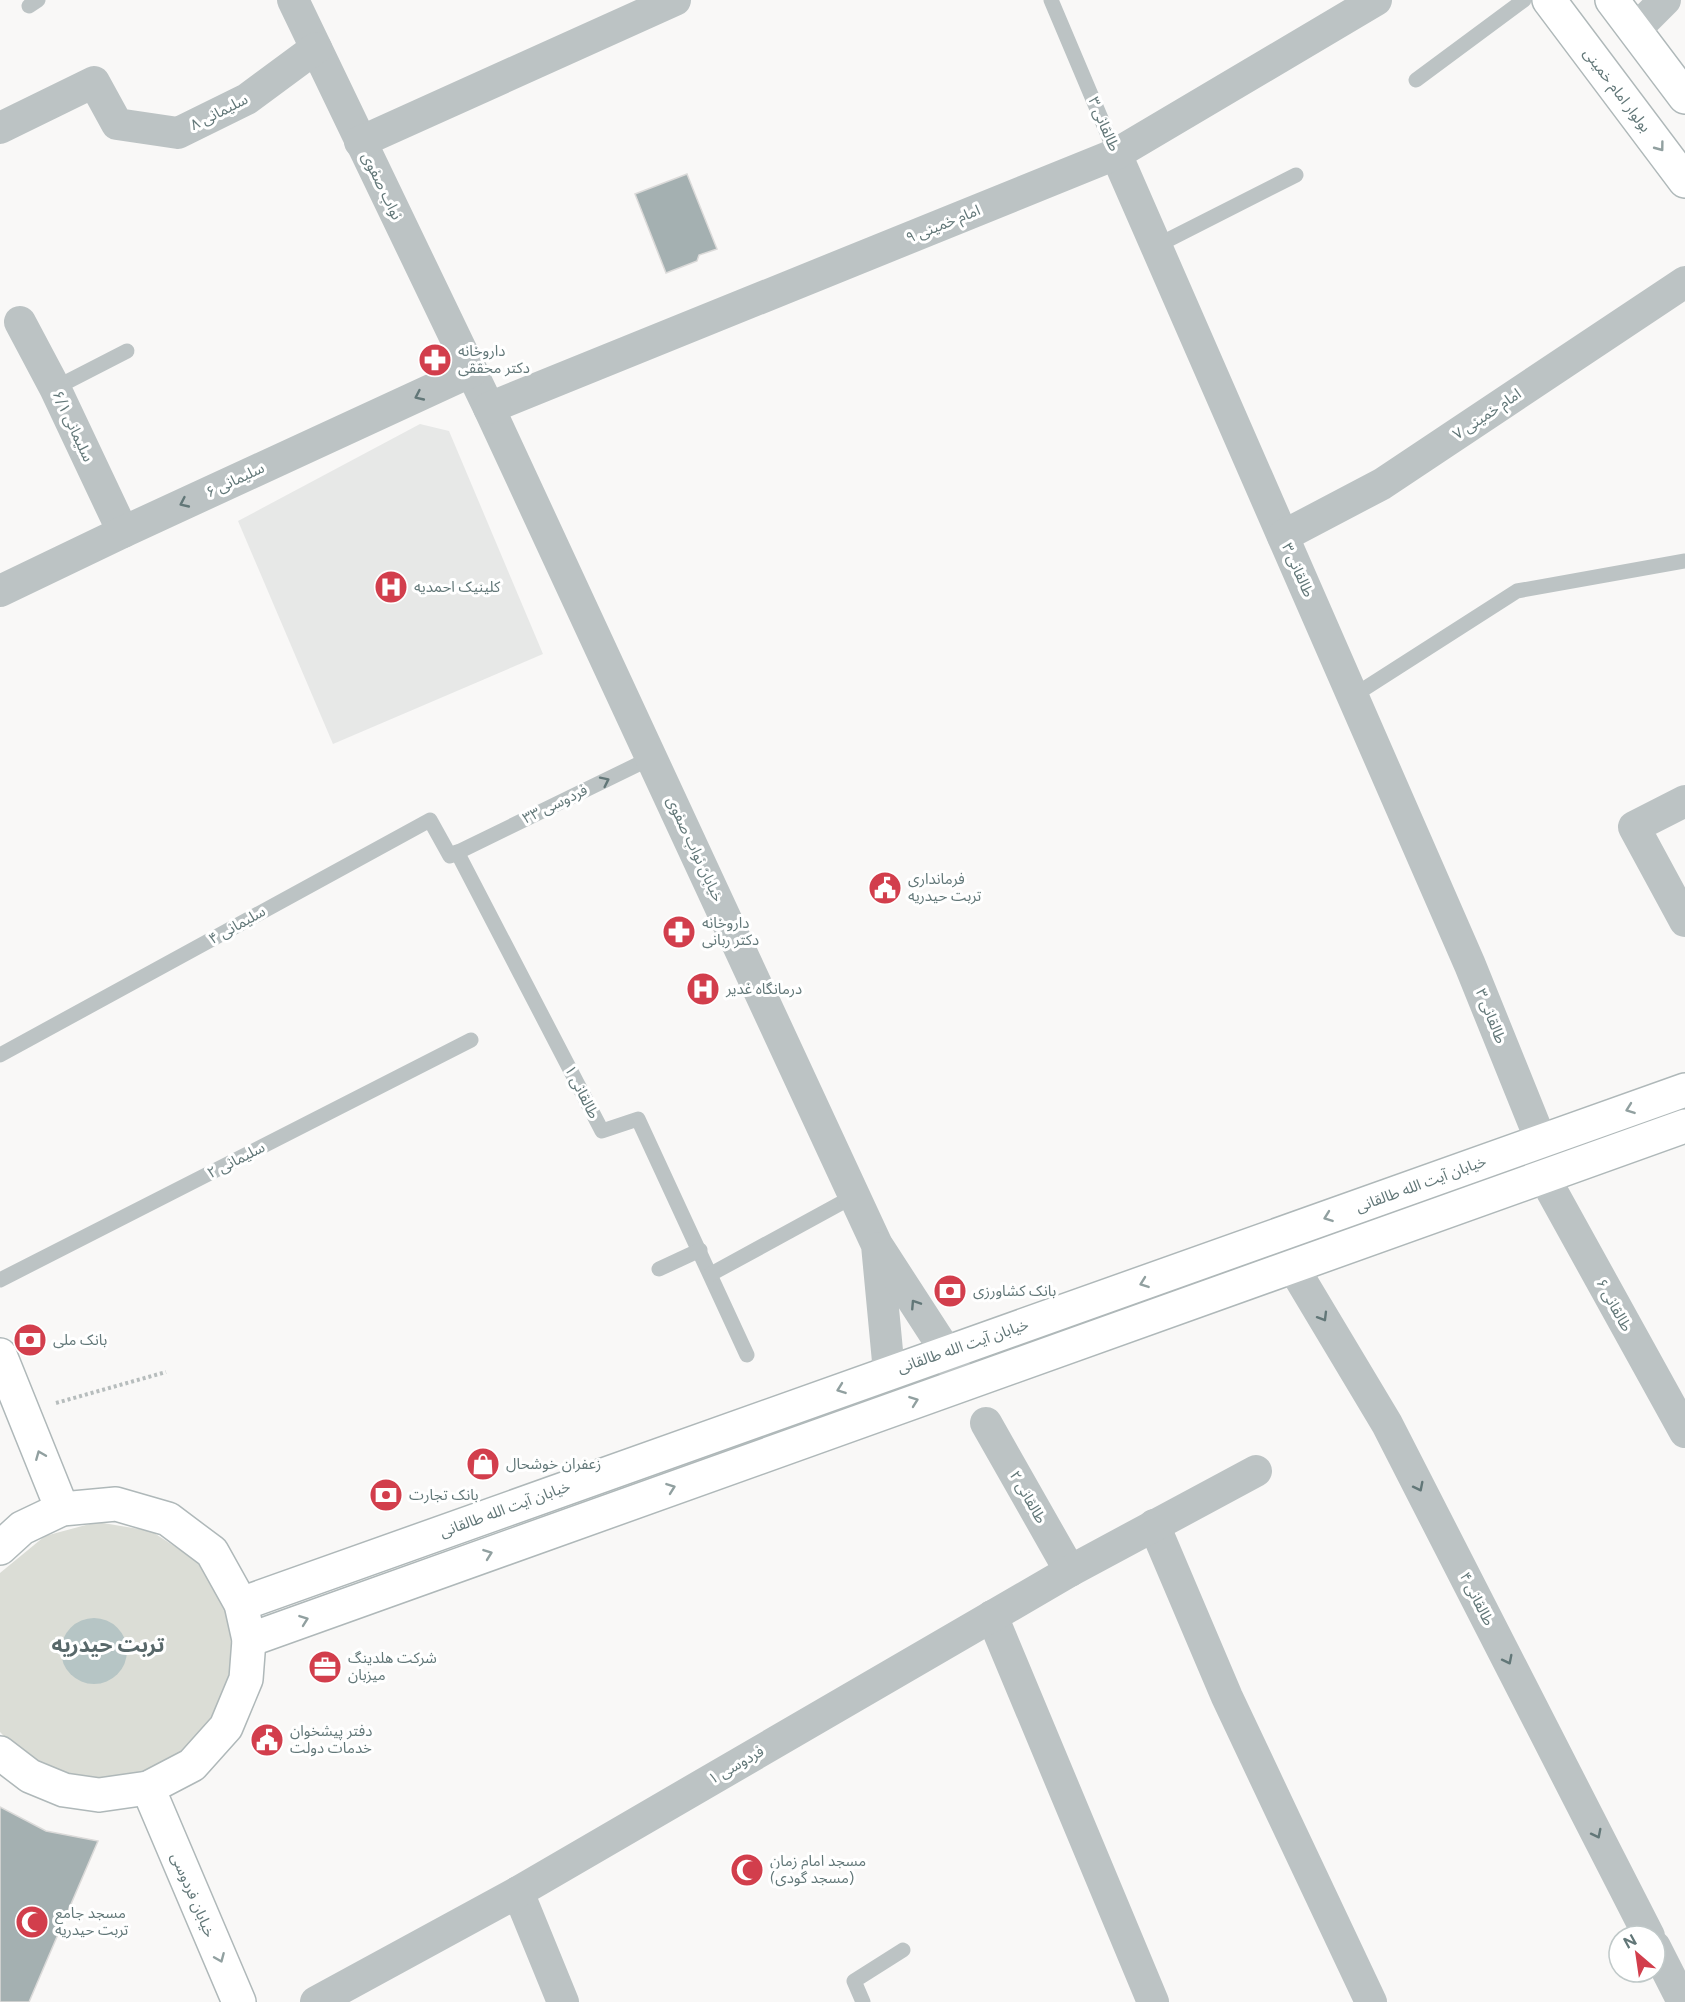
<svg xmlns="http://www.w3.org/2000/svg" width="1685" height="2002" viewBox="0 0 1685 2002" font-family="Figtree,'Noto Sans Arabic',sans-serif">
<rect width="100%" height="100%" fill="#f9f8f7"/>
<polygon fill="#e7e8e7" points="420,424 449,431 543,654 333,744 238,521"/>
<polygon fill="#dbddd6" points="97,1522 151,1531 197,1561 226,1607 234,1661 220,1714 185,1756 136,1780 81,1783 30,1763 0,1732 0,1573 45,1536"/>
<circle fill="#b6c5c5" cx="94" cy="1651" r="33"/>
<g fill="#a4b0b1" stroke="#dbdad9" stroke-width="1.5">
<polygon points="687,174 717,249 699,255 697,261 666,273 635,194"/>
<polygon points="0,1807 46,1831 98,1841 29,2002 0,2002"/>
</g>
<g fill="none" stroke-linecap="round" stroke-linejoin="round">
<g stroke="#afb8b9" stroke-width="36">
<g id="secondary">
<polyline points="1549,0 1685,181"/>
<polyline points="1612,0 1685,97"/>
<polyline points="0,1355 62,1509"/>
<polyline points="0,1548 22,1528 62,1509 116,1504 168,1519 212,1552 241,1604 249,1640 246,1679 226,1727 192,1765 148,1788 99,1795 64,1790 30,1776 0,1753"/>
<polyline points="241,1604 1685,1090"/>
<polyline points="249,1640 1685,1126"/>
<polyline points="148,1788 239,2002"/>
</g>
</g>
<polyline stroke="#b7bdbd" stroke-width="4" stroke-dasharray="3 3" stroke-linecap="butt" points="56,1403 166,1372"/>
<g stroke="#bcc3c4" stroke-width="15">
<polyline points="1051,0 1116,154"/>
<polyline points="29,6 38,0"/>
<polyline points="1416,80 1524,0"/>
<polyline points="1156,246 1296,175"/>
<polyline points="55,388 127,351"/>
<polyline points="1353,696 1517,591 1685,561"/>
<polyline points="457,852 602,1131 638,1119 747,1355"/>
<polyline points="0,1055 430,820 450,856 653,757"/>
<polyline points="659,1269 700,1250"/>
<polyline points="711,1274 854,1196"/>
<polyline points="0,1280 471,1040"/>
<polyline points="863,2002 854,1981 903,1950"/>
</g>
<g stroke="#bcc3c4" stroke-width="32">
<polyline points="293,0 489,408 877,1245 889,1372"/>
<polyline points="1635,30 1665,0"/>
<polyline points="0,128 94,82 117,124 178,133 247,99 316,48"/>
<polyline points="360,142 675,0"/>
<polyline points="1116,154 1470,965 1541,1141"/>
<polyline points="20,322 55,388 123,532"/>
<polyline points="489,408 1116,154 1376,0"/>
<polyline points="1283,536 1382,484 1685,282"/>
<polyline points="0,591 123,532 472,371"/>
<polyline points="1685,801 1634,827 1685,921"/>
<polyline points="1544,1177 1685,1432"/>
<polyline points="879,1248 947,1353 962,1384"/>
<polyline points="1293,1267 1387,1424 1649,1936"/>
<polyline points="986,1423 1070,1571"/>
<polyline points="1154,1525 1227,1697 1371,2002"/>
<polyline points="992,1616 1153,2002"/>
<polyline points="518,1892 563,2002"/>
<polyline points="1655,1947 1683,2002"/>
<polyline points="316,2002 518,1892 1070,1571 1256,1471"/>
</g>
<use href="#secondary" stroke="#fff" stroke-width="33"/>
</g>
<defs><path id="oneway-chevron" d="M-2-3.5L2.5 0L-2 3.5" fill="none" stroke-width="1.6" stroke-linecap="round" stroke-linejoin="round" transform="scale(1.5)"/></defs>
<g stroke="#91a0a0">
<use href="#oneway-chevron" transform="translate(1660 147) rotate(53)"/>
<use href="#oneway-chevron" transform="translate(1630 1109) rotate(160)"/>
<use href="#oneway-chevron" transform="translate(1328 1217) rotate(160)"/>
<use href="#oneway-chevron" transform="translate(1144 1283) rotate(160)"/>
<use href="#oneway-chevron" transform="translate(841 1389) rotate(160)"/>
<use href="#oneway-chevron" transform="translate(914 1401) rotate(-20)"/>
<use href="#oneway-chevron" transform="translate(40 1455) rotate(-112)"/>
<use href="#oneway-chevron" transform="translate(671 1488) rotate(-20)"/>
<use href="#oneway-chevron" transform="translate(488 1554) rotate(-20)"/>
<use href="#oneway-chevron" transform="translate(304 1620) rotate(-20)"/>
<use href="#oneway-chevron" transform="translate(220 1958) rotate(67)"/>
</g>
<g stroke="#627778">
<use href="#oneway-chevron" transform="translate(419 396) rotate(155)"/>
<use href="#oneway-chevron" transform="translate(184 503) rotate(155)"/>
<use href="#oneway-chevron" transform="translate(605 781) rotate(-26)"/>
<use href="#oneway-chevron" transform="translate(915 1304) rotate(-123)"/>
<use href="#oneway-chevron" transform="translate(1323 1317) rotate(59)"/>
<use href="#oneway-chevron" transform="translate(1419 1487) rotate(63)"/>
<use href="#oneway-chevron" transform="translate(1508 1660) rotate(63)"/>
<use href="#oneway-chevron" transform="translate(1597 1834) rotate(63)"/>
</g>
<defs>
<g id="pharmacy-disc" transform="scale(1.725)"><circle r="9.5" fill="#d23e4c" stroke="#fff"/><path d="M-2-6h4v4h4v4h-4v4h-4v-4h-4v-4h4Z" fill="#fff"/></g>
<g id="hospital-disc" transform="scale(1.725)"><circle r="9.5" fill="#d23e4c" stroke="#fff"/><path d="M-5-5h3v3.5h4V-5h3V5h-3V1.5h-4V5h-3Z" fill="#fff"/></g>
<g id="civic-disc" transform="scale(1.725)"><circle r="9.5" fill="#d23e4c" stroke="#fff"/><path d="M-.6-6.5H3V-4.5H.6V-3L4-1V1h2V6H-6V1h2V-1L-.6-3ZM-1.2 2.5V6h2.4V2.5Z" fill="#fff"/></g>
<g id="bank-disc" transform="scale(1.725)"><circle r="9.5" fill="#d23e4c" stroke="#fff"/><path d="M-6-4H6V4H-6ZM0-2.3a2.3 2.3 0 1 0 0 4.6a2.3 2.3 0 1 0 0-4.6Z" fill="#fff"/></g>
<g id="shop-disc" transform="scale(1.725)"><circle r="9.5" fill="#d23e4c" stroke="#fff"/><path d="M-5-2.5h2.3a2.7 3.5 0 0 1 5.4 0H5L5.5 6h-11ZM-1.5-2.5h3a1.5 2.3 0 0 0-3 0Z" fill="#fff"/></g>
<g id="office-disc" transform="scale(1.725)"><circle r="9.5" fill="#d23e4c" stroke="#fff"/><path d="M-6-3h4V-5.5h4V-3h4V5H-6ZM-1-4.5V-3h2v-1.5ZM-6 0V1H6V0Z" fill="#fff"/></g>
<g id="mosque-disc" transform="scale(1.725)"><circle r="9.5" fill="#d23e4c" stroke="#fff"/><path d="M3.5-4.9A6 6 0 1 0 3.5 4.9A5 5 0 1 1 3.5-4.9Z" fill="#fff"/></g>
</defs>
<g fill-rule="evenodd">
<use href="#pharmacy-disc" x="435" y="360"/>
<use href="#hospital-disc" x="391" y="587"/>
<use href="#civic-disc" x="885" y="888"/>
<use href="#pharmacy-disc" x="679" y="932"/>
<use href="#hospital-disc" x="703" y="989"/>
<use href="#bank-disc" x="950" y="1291"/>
<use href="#bank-disc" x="30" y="1340"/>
<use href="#shop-disc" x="483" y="1464"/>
<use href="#bank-disc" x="386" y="1495"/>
<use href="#office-disc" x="325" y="1667"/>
<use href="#civic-disc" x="267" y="1740"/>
<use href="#mosque-disc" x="747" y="1870"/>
<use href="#mosque-disc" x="32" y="1922"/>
</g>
<g text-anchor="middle" stroke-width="6" stroke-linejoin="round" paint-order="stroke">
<g font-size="15" fill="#627778" stroke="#fff">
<text transform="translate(1617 90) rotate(53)" y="5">بولوار امام خمینی</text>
<text transform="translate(219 112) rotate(-27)" y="5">سلیمانی ۸</text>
<text transform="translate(1104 124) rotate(67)" y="5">طالقانی ۳</text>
<text transform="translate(382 186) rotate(64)" y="5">نواب صفوی</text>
<text transform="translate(943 224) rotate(-22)" y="5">امام خمینی ۹</text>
<text transform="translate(1487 414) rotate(-34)" y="5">امام خمینی ۷</text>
<text transform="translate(73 426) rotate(65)" y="5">سلیمانی ۶/۱</text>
<text transform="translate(235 480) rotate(-25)" y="5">سلیمانی ۶</text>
<text transform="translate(1298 570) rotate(66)" y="5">طالقانی ۳</text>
<text transform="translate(555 804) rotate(-26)" y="5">فردوسی ۳۳</text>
<text transform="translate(695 849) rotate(65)" y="5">خیابان نواب صفوی</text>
<text transform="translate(237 925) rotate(-29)" y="5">سلیمانی ۴</text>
<text transform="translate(1491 1016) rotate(68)" y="5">طالقانی ۳</text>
<text transform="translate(582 1092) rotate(63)" y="5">طالقانی ۱</text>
<text transform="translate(236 1160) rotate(-27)" y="5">سلیمانی ۲</text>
<text transform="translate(1421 1184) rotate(-20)" y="5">خیابان آیت الله طالقانی</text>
<text transform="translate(1614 1305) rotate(61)" y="5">طالقانی ۶</text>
<text transform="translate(963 1346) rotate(-19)" y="5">خیابان آیت الله طالقانی</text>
<text transform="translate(1028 1497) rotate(60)" y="5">طالقانی ۲</text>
<text transform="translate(505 1509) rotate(-20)" y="5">خیابان آیت الله طالقانی</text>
<text transform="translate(1477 1599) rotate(63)" y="5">طالقانی ۴</text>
<text transform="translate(736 1765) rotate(-30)" y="5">فردوسی ۱</text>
<text transform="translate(193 1895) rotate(67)" y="5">خیابان فردوسی</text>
</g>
<g font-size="15" fill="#627778" stroke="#fff" text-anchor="start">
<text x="458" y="356">داروخانه<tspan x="458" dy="17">دکتر محققی</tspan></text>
<text x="414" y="592">کلینیک احمدیه</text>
<text x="908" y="884">فرمانداری<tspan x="908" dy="17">تربت حیدریه</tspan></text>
<text x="702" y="928">داروخانه<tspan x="702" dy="17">دکتر ربانی</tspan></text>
<text x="726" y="994">درمانگاه غدیر</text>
<text x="973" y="1296">بانک کشاورزی</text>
<text x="53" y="1345">بانک ملی</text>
<text x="506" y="1469">زعفران خوشحال</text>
<text x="409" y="1500">بانک تجارت</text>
<text x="348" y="1663">شرکت هلدینگ<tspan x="348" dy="17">میزبان</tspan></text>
<text x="290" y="1736">دفتر پیشخوان<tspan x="290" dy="17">خدمات دولت</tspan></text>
<text x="770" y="1866">مسجد امام زمان<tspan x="770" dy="17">(مسجد گودی)</tspan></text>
<text x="55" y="1918">مسجد جامع<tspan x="55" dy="17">تربت حیدریه</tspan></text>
</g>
<g font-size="21" font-weight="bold" fill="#58686a" stroke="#fff">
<text x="108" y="1652">تربت حیدریه</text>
</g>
</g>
<g transform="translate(1637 1954) rotate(331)"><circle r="28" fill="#ffffff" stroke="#c0c9c9" stroke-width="1.5"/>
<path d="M0-4.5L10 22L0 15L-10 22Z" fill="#d23e4c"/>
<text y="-9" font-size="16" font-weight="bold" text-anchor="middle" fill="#627778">N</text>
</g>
</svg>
